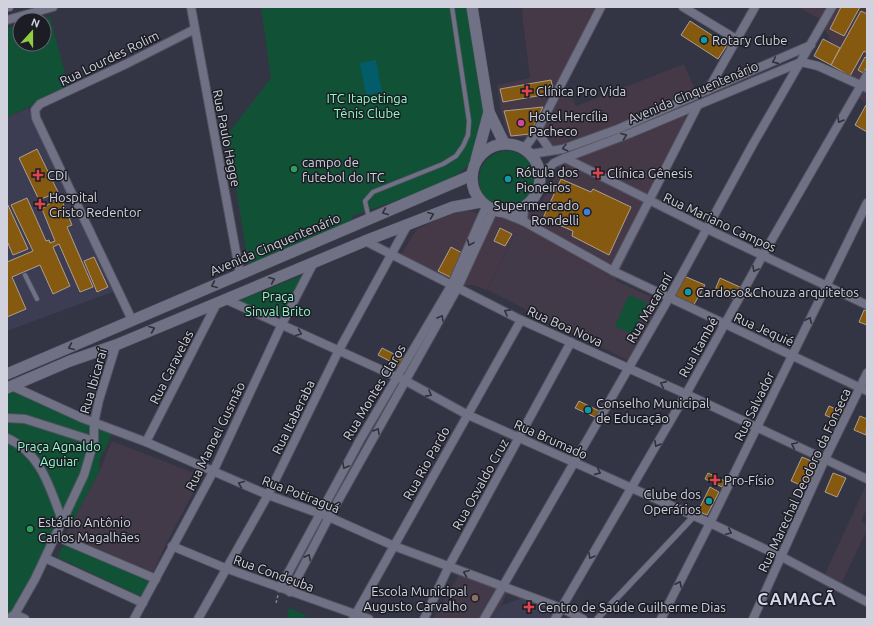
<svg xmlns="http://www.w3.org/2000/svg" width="874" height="626" viewBox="0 0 874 626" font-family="Ubuntu,sans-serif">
<rect width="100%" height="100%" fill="#333444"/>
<g fill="#453847">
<polygon points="523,7 594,7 603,11 565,83 576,106 684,64 695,89 678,96 689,126 671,164 654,204 615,281 515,233 487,290 472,285 451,286 399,258 417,229 457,210 467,209 482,216 536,212 559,170 555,149 543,134 529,137 508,137 501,111 497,85 530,78 522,14"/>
<polygon points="798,7 867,7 867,133 854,125 867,105 856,95 820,19"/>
</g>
<g fill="#3c3c53">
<polygon points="28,108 115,291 7,331 7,117"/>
<polygon points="526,596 561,608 555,619 491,619 501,606"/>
</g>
<g fill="#423949">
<polygon points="515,233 666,304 635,364 487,290"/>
<polygon points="112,441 202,476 165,546 152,575 63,539 100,470"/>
<polygon points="866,485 867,486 867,509 861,521 867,524 867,530 841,584 824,576"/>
<polygon points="461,571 508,591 501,606 491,619 433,619"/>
</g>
<g fill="#115237">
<polygon points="261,7 469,7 488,116 474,160 449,182 352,216 356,228 249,271 228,134 271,78"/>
<polygon points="50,17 69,88 7,117 7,28 20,25 20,44 44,44 44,20 38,20"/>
<circle cx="507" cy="179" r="28"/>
<polygon points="313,271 286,324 235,302"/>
<polygon points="629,295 647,303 633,334 615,326"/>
<polygon points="16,389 113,432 99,461 100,470 72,522 52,523 55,536 40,576 7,619 7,390"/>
<polygon points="64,544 150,580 142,597 57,557"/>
<polygon points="289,608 306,615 304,619 287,619"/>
</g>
<polygon fill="#035c69" points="376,60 382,92 366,95 360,63"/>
<g fill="#855a10" stroke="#ad9f8e">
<polygon points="841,7 860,7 844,36 830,29"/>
<polygon points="861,11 867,14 867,53 864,51 850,76 831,65"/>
<polygon points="690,21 727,45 718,59 681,35"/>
<polygon points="823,39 840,48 831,65 814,56"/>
<polygon points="865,57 867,58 867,67 863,73 858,70"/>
<polygon points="551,80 554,93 503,102 500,89"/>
<polygon points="866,105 867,106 867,132 855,125"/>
<polygon points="543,107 530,134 511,136 504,111"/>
<polygon points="37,149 58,192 39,200 19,158"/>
<polygon points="561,179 591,192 593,189 631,207 609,255 572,236 573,231 543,218"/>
<polygon points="60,196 72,225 67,227 93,287 80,292 59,244 53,247 70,286 53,294 40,265 12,277 26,309 7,317 7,262 33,251 11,205 27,198 46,241 49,240 50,243 55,241 42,209"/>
<polygon points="7,203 28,249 13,255 7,241"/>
<polygon points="500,228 512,234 505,246 494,241"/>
<polygon points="451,247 464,254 452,278 438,271"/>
<polygon points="94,257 108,287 97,292 84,261"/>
<polygon points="684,276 705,285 692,308 671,298"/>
<polygon points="720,278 742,288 736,300 715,290"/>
<polygon points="864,310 867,311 867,325 859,322"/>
<polygon points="382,348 404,359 401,367 378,355"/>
<polygon points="579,401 601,412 597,418 575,408"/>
<polygon points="840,403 848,407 845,413 837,409"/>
<polygon points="829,406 845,413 841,422 825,415"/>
<polygon points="860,416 867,419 866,435 854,430"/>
<polygon points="802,457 821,465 810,489 791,481"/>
<polygon points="708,473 725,481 722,487 705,479"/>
<polygon points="833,473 846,478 837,497 825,492"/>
<polygon points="710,487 719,492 707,515 698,511"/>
</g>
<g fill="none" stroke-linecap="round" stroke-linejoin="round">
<g stroke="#525260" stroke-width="5.5">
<g id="service">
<polyline points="369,219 365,201 373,192 443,164 456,156 463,146 468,135 469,121 452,7"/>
<polyline points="25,275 37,299"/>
</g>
</g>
<g stroke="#525260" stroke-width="7">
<polyline id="pedestrian" points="597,619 694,516"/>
</g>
<g stroke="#525260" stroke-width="10">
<g id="minor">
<polyline points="7,7 9,7"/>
<polyline points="191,7 240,274"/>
<polyline points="683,7 736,39"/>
<polyline points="7,20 53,7"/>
<polyline points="708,90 755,7"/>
<polyline points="537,131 550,150"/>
<polyline points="524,149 537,131 601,7"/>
<polyline points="531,154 563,149 618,129 811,45"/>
<polyline points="565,158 705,228 867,305"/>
<polyline points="540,177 554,163 565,158 631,133 801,62 818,66 867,88"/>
<polyline points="503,213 523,221 613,271 867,391"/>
<polyline points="523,221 524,208"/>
<polyline points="365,241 521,320 686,394 867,479"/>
<polyline points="613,271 698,105"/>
<polyline points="225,299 406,381 466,414 710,523 782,557 867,602"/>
<polyline points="132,320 36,118 35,110 40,104 126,64 195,29"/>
<polyline points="12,386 82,418 146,442 268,495 329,517 394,546 561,608 583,619"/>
<polyline points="7,418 25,419 94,441"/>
<path d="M7,438C41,453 50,488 62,520"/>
<polyline points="146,442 217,303"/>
<polyline points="55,536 156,579"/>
<polyline points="172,546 225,568 369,619"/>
<polyline points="45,558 143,603"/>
<polyline points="280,588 360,440 452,284 486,207"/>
<polyline points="290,592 329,517 458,287 493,211"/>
<polyline points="15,614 25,619"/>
<polyline points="8,619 15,614 35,579 84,475 94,441 94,423 99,400 116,345"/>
<polyline points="134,619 213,472 281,326 314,262"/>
<polyline points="198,619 268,495 339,350 408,224"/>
<polyline points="353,619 521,320"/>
<polyline points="424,619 449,566 571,342"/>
<polyline points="484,619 669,298 753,144 832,7"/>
<polyline points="555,619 686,394 763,255 867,75"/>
<polyline points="661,619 710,523 867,203"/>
<polyline points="753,619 825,459 867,373"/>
</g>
</g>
<g stroke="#525260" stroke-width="12">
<g id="secondary">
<polyline points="472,7 489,112 504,143"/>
<circle cx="506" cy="178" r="34"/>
<polyline points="476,160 489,112"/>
<polyline points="7,374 472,175"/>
<polyline points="7,388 70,361 116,345 217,303 365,241 453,207 481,202"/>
</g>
</g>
<polyline stroke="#818290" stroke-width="1.5" stroke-dasharray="3 2" stroke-linecap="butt" points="276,603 278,595"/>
<use href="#service" stroke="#707184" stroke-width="4"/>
<use href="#pedestrian" stroke="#707184" stroke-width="5.5"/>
<use href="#minor" stroke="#707184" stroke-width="8"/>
<use href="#secondary" stroke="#707184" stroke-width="11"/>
</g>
<defs><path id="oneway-chevron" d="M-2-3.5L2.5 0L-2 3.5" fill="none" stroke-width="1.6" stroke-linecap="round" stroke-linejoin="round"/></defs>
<g stroke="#31313c">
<use href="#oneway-chevron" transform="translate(775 61) rotate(156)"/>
<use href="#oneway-chevron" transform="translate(840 120) rotate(120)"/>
<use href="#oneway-chevron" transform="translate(624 136) rotate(-21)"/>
<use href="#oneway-chevron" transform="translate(565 148) rotate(166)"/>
<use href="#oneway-chevron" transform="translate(385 212) rotate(157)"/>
<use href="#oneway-chevron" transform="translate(431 215) rotate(-22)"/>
<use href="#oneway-chevron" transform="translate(470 243) rotate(114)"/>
<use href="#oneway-chevron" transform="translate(755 269) rotate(119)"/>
<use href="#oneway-chevron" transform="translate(272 280) rotate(-23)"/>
<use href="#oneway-chevron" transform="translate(214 285) rotate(157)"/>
<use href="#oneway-chevron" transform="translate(507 312) rotate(-152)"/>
<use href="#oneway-chevron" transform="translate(441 318) rotate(-61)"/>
<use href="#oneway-chevron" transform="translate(809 320) rotate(-65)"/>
<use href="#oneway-chevron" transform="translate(152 329) rotate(-22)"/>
<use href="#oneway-chevron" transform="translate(299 333) rotate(23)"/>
<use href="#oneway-chevron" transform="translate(71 347) rotate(157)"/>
<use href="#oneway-chevron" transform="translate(663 384) rotate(-156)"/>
<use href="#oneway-chevron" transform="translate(429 394) rotate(29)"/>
<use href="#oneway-chevron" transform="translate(377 431) rotate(-61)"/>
<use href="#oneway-chevron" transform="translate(657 444) rotate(120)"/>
<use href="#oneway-chevron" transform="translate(794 445) rotate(-155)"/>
<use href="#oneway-chevron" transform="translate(345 466) rotate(119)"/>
<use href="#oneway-chevron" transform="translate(598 472) rotate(24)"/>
<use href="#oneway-chevron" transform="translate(241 484) rotate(-157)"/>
<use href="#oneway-chevron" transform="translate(729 532) rotate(25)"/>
<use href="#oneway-chevron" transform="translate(591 556) rotate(120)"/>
<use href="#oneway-chevron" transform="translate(308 557) rotate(-63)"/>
<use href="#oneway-chevron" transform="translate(466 573) rotate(-159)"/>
<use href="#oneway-chevron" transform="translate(679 584) rotate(-63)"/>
</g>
<g fill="#0f9aa8" stroke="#1c1c24" stroke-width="1.5">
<circle cx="704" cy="40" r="4"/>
<circle cx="508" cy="179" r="4"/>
<circle cx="688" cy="292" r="4"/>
<circle cx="588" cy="410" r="4"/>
<circle cx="709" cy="501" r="4"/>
</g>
<g fill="#e0444e" stroke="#1c1c24" stroke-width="1.5">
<path d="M525 85h4v4h4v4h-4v4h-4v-4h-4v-4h4z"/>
<path d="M596 167h4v4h4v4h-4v4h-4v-4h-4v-4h4z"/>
<path d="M36 169h4v4h4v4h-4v4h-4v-4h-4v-4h4z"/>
<path d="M38 198h4v4h4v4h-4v4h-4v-4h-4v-4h4z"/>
<path d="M713 474h4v4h4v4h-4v4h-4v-4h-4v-4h4z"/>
<path d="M527 601h4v4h4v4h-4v4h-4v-4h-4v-4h4z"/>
</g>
<circle fill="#d1479c" stroke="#1c1c24" stroke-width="1.5" cx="521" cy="123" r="4"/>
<g fill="#2e9e5b" stroke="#1c1c24" stroke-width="1.5">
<circle cx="294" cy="169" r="4"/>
<circle cx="30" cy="529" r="4"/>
</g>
<circle fill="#3f7fe0" stroke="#1c1c24" stroke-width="1.5" cx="587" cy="212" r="4"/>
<circle fill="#8d6e63" stroke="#1c1c24" stroke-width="1.5" cx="475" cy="598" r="4"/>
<g text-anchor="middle" stroke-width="3" stroke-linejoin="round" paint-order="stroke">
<g font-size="13" fill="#d1d2dd" stroke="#1c1c24" text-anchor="start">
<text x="712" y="45">Rotary Clube</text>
<text x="536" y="96">Clínica Pro Vida</text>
<text x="529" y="121">Hotel Hercília<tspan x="529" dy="15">Pacheco</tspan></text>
<text x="302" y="167">campo de<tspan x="302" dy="15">futebol do ITC</tspan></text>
<text x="516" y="177">Rótula dos<tspan x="516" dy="15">Pioneiros</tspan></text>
<text x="607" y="178">Clínica Gênesis</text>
<text x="47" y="180">CDI</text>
<text x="49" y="202">Hospital<tspan x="49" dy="15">Cristo Redentor</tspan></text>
<text x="579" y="210" text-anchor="end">Supermercado<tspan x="579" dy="15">Rondelli</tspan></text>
<text x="696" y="297">Cardoso&amp;Chouza arquitetos</text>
<text x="596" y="408">Conselho Municipal<tspan x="596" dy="15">de Educação</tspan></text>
<text x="724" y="485">Pro-Físio</text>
<text x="701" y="499" text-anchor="end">Clube dos<tspan x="701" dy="15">Operários</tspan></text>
<text x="38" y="527">Estádio Antônio<tspan x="38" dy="15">Carlos Magalhães</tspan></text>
<text x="467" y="596" text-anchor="end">Escola Municipal<tspan x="467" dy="15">Augusto Carvalho</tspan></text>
<text x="538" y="612">Centro de Saúde Guilherme Dias</text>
</g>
<g font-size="13" fill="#d1d2dd" stroke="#1c1c24">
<text transform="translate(109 58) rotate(-26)" y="5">Rua Lourdes Rolim</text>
<text transform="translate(693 92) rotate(-23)" y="5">Avenida Cinquentenário</text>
<text transform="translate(227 138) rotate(79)" y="5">Rua Paulo Hagge</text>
<text transform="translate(720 222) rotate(25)" y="5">Rua Mariano Campos</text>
<text transform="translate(275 244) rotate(-23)" y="5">Avenida Cinquentenário</text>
<text transform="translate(649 308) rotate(-60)" y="5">Rua Macaraní</text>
<text transform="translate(565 326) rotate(24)" y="5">Rua Boa Nova</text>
<text transform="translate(764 329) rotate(24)" y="5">Rua Jequié</text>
<text transform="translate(698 347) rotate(-61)" y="5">Rua Itambé</text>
<text transform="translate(171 367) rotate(-63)" y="5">Rua Caravelas</text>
<text transform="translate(93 381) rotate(-74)" y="5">Rua Ibicaraí</text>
<text transform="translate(374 392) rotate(-59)" y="5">Rua Montes Claros</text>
<text transform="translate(754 406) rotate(-64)" y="5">Rua Salvador</text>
<text transform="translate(293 417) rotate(-64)" y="5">Rua Itaberaba</text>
<text transform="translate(215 436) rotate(-64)" y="5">Rua Manoel Gusmão</text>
<text transform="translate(551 439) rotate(24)" y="5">Rua Brumado</text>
<text transform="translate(426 463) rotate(-61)" y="5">Rua Rio Pardo</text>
<text transform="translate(804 480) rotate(-65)" y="5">Rua Marechal Deodoro da Fonseca</text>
<text transform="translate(480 484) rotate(-61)" y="5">Rua Osvaldo Cruz</text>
<text transform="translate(301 494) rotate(21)" y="5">Rua Potiraguá</text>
<text transform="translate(274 573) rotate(20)" y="5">Rua Condeuba</text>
</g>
<g font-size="13" fill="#91fbc7" stroke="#1c1c24">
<text x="367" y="103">ITC Itapetinga<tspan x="367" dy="15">Tênis Clube</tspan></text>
<text x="278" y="301">Praça<tspan x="278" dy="15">Sinval Brito</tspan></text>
<text x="59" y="451">Praça Agnaldo<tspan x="59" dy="15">Aguiar</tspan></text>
</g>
<g font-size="17" font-weight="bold" letter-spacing="1" fill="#d6d8ed" stroke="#1c1c24">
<text x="797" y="605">CAMACÃ</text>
</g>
</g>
<rect width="874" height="626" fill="none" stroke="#d1d2dd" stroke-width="16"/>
<g transform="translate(32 32) rotate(21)"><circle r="19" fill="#1c1c24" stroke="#64656e"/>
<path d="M0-3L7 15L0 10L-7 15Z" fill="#8fcd42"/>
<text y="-6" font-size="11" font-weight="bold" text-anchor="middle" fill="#d1d2dd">N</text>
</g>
</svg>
